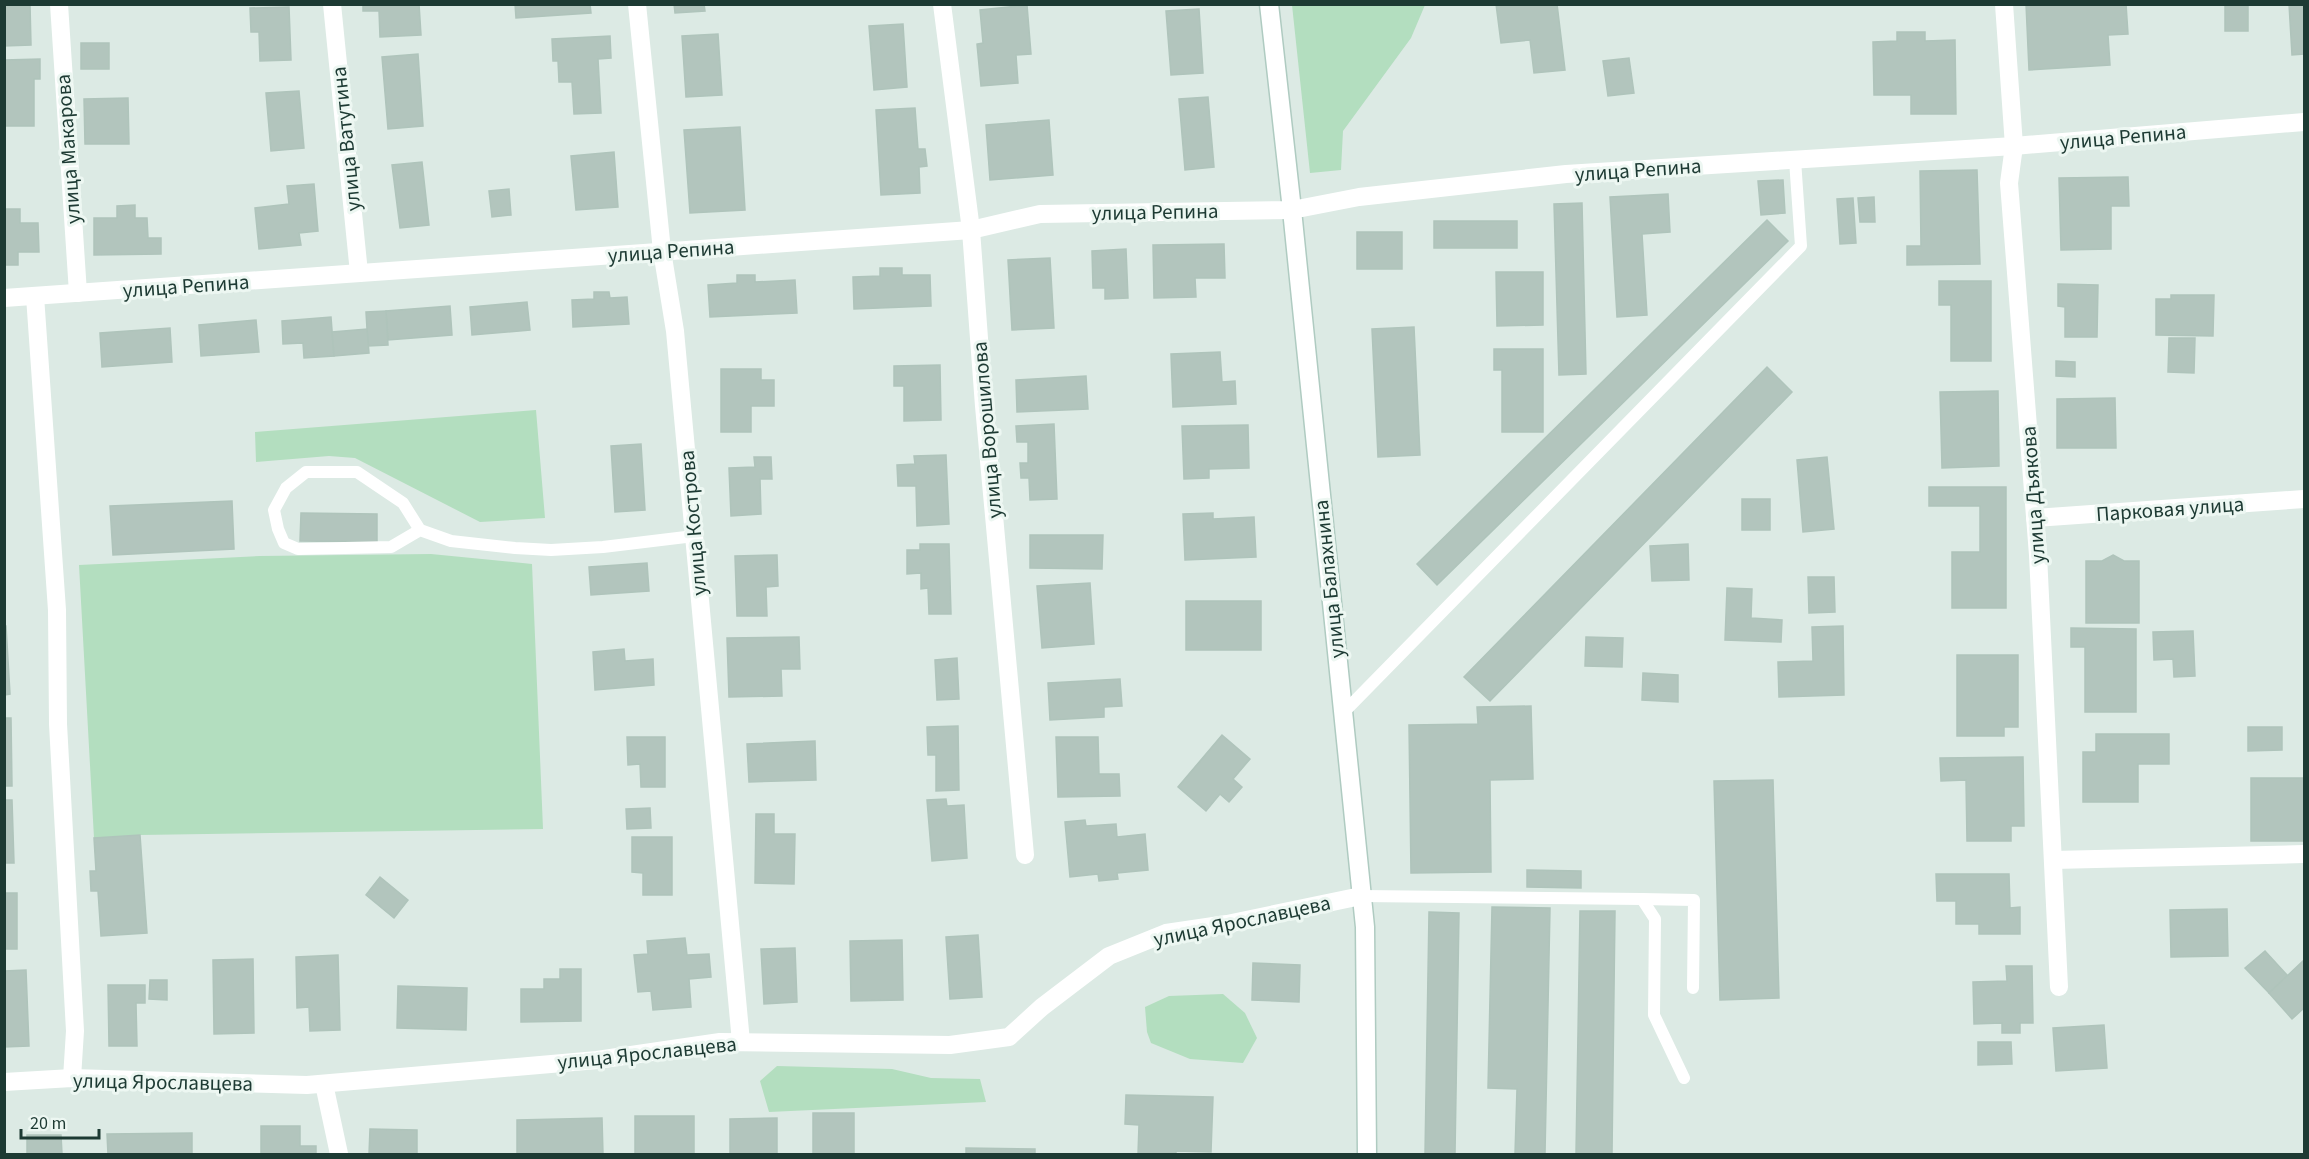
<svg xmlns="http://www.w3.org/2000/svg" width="2309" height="1159" viewBox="0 0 2309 1159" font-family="'Source Sans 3',sans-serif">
<rect width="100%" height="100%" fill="#dceae4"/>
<g fill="#b3debf">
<polygon points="1292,5 1425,5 1411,38 1343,131 1341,170 1310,173"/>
<polygon points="536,410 545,518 480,522 355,458 329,456 256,462 255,432"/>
<polygon points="431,554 532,564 543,829 140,835 94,838 79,565 260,556"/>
<polygon points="1223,994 1245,1013 1257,1038 1243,1063 1190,1059 1151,1043 1147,1032 1145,1007 1169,996"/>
<polygon points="777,1066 892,1069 931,1078 980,1079 986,1102 769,1112 760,1081"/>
</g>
<g fill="#b2c5bd" stroke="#afc4bb" stroke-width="1.5">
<polygon points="4,4 30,4 31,45 4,46"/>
<polygon points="363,4 419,4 421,35 380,37 379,11 363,11"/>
<polygon points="515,4 590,4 591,13 516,18"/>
<polygon points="674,4 704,4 705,11 675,13"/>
<polygon points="1496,4 1557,4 1565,70 1534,73 1530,40 1501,43"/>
<polygon points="2026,4 2126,4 2128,34 2108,35 2110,65 2029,70"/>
<rect x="2225" y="4" width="23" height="27"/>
<polygon points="2289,4 2304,4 2304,54 2292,55"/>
<polygon points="1027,5 1031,54 1016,55 1018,83 981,86 977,44 983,43 980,10"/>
<polygon points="289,7 291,60 260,61 259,32 251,32 250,8"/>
<polygon points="1199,9 1203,73 1171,75 1166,11"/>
<polygon points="903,24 907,87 874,90 869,26"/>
<polygon points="1897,32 1925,32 1925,41 1955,40 1956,114 1911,114 1911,95 1874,95 1873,42 1897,41"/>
<polygon points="718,34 722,95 686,97 682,36"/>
<polygon points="610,36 611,58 598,59 601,113 574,114 572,82 559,82 558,61 553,61 552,39"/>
<rect x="81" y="43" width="28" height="26"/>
<polygon points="418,54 423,126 388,129 382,57"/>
<polygon points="1629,58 1634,93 1608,96 1603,61"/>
<polygon points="40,59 40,79 34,79 34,126 4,126 4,60"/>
<polygon points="299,91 304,148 271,151 266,93"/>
<polygon points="1208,97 1214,167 1185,170 1179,99"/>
<polygon points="128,98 129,144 85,144 84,99"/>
<polygon points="915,108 918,149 925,149 927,166 919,167 920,193 881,195 876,110"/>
<polygon points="1049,120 1053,175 990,180 986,125"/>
<polygon points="740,127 745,210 690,213 684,130"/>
<polygon points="614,152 618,207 576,210 571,156"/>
<polygon points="422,162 429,225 400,228 392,165"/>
<polygon points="1977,170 1980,264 1907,265 1907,246 1921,246 1920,171"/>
<polygon points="2128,177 2129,206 2111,206 2111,249 2061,250 2059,178"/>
<polygon points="1783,180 1785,213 1761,215 1758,181"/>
<polygon points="314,184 318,231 299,233 301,245 259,249 255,208 289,204 287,186"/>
<polygon points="509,189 511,215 492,217 489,191"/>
<polygon points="1668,194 1670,232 1642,234 1647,315 1617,317 1610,197"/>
<polygon points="1874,197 1875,222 1860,222 1858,198"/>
<polygon points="1853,198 1856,243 1840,244 1837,199"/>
<polygon points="1582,203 1586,374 1559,375 1554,204"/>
<polygon points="135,205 135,218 147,218 148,238 161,238 161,254 94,255 94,218 117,218 117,206"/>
<polygon points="4,209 20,209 20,223 38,223 39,252 18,252 18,265 4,265"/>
<polygon points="1767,220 1788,241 1437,585 1417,564"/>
<rect x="1434" y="221" width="83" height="27"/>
<rect x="1357" y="232" width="45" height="37"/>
<polygon points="1224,244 1225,278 1195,278 1196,297 1154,298 1153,245"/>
<polygon points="1126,249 1128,298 1105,299 1105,288 1093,288 1092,251"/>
<polygon points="1050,258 1054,328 1012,330 1008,260"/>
<polygon points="880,268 902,268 902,275 930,275 931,306 854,309 853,277 880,276"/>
<polygon points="1496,272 1543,272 1543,325 1497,326"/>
<polygon points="737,275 755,275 755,282 795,280 797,313 710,317 708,285 737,283"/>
<polygon points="1939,281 1991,281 1991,361 1951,361 1951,305 1939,305"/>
<polygon points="2058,284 2098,285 2097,337 2065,337 2065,307 2058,306"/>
<polygon points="594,292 609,292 610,298 627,297 629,324 573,327 572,300 594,299"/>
<polygon points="2171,295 2214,295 2213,336 2156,335 2156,299 2171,299"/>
<polygon points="527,302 530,330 472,335 470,307"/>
<polygon points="450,306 452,335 388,340 386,311"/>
<polygon points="386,311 388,345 368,346 366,312"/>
<polygon points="331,317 334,356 304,358 303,343 283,344 282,321"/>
<polygon points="256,320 259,352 201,356 199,325"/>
<polygon points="1414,327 1420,455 1378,457 1372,329"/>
<polygon points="170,328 172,362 102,367 100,333"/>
<polygon points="367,329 369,353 334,356 332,332"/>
<polygon points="2169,338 2195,338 2194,373 2168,372"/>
<polygon points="1494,349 1543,349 1543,432 1502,432 1502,370 1494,370"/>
<polygon points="1220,352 1222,382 1235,381 1236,404 1173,407 1171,354"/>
<polygon points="2056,361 2075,362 2075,377 2056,376"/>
<polygon points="940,365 941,420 904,421 904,386 894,386 894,366"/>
<polygon points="1767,367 1792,392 1490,701 1464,677"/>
<polygon points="721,369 761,369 761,380 774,380 774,406 751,406 751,432 721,432"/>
<polygon points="1086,376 1088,409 1017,412 1016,380"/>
<polygon points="1998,391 1999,466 1942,468 1940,392"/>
<polygon points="2115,398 2116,448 2057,448 2057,399"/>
<polygon points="1054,424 1057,499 1030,500 1029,478 1021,478 1020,463 1028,463 1028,442 1017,442 1016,426"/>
<polygon points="1248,425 1249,468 1209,469 1209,478 1184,479 1182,426"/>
<polygon points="641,444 645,510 615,512 611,446"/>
<polygon points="946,455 949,524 917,526 916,486 898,486 897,465 915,464 914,456"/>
<polygon points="754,457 771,457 772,479 760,479 761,514 731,516 729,468 755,467"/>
<polygon points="1827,457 1834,529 1803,532 1797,460"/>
<polygon points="1929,487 2006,487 2006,608 1952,608 1952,552 1980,552 1980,506 1929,506"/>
<rect x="1742" y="499" width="28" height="31"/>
<polygon points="232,501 234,549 113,555 110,506"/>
<polygon points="301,513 377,514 377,542 300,541"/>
<polygon points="1213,513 1213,519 1254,517 1256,557 1185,560 1183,514"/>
<polygon points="1030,535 1103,535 1102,569 1030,568"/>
<polygon points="920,544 949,544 951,614 929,614 928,588 921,589 921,573 907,574 907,550 920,550"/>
<polygon points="1688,544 1689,580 1652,581 1650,546"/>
<polygon points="777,555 778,586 766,587 767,616 737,616 735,556"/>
<polygon points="2113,555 2124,561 2139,561 2139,623 2086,623 2086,561 2102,561"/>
<polygon points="647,563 649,591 591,595 589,567"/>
<polygon points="1808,577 1834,577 1835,612 1809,613"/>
<polygon points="1090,583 1094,644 1042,648 1037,586"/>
<polygon points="1727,588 1752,589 1751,618 1782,620 1781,642 1725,640"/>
<rect x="1186" y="601" width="75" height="49"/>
<polygon points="4,626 6,626 10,694 4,695"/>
<polygon points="1843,626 1844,695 1779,697 1778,662 1813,661 1812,627"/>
<polygon points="2071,628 2136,629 2136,712 2085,712 2085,647 2071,647"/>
<polygon points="2193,631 2195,676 2174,677 2173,659 2154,660 2153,632"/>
<polygon points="799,637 800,669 781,669 782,696 729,697 727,638"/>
<polygon points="1586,637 1623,638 1622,667 1585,666"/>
<polygon points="624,649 625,661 653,659 654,685 595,690 593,652"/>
<polygon points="1957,655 2018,655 2018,727 2004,727 2004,736 1957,736"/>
<polygon points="957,658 959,699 937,700 935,660"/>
<polygon points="1643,673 1678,675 1678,702 1642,700"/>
<polygon points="1120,679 1122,706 1104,707 1104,717 1050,720 1048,683"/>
<polygon points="1531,706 1533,779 1490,780 1491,872 1411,873 1409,725 1478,724 1477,707"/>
<polygon points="4,718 11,718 12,786 4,786"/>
<polygon points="958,726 959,790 936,791 936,755 928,755 927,727"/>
<polygon points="2248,727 2282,727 2282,750 2248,751"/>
<polygon points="2096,734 2169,734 2169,764 2138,764 2138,802 2083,802 2083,752 2096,752"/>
<polygon points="1222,735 1250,759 1233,779 1242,787 1229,802 1220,794 1206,811 1178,787"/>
<polygon points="627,737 665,737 665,787 641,787 640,764 628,765"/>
<polygon points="1056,737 1098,737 1099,774 1119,774 1120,796 1058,797"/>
<polygon points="815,741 816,780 749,782 747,744"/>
<polygon points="2023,757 2024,826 2011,826 2011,841 1967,841 1966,780 1941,781 1940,758"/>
<rect x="2251" y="778" width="53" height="63"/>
<polygon points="1773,780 1779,998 1720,1000 1714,781"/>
<polygon points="946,799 947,806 964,805 967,858 932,861 927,800"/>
<polygon points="4,800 12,800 14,863 4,863"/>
<polygon points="650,808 651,828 627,829 626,809"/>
<polygon points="756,814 774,814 774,834 795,834 794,884 755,883"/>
<polygon points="1085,820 1086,826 1116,824 1117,837 1145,834 1148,870 1117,873 1118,879 1099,881 1098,874 1070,877 1065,822"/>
<polygon points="140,835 147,933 101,936 98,891 91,891 90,871 96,871 94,838"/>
<polygon points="632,837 672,837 672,895 643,895 643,873 632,872"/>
<polygon points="1527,870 1581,871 1581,888 1527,887"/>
<polygon points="1936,874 2009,874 2010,908 2020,907 2020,934 1979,934 1979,924 1956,924 1956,901 1937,901"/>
<polygon points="380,877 408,900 394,918 366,895"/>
<rect x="4" y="893" width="13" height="56"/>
<polygon points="1492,907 1550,908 1545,1154 1515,1154 1517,1089 1488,1088"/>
<polygon points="2227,909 2228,956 2171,957 2170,910"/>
<polygon points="1580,911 1615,911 1612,1154 1576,1154"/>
<polygon points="1429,912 1459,913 1455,1154 1425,1154"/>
<polygon points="978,935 982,997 950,999 946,937"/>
<polygon points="685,938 687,955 709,954 711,977 689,979 691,1007 653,1010 651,991 638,992 634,955 648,954 647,941"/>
<polygon points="902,940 903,1000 851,1001 850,941"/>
<polygon points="795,948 797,1002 764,1004 761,949"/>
<polygon points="2265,951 2288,976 2269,993 2245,968"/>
<polygon points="338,955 340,1030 310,1031 309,1007 297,1008 296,957"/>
<polygon points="253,959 254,1033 214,1034 213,960"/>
<polygon points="2304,960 2304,1008 2292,1019 2269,993"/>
<polygon points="1253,963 1300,965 1299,1002 1252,1000"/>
<polygon points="2006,966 2032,966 2033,1023 2020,1023 2020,1033 2002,1033 2002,1023 1974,1024 1973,982 2007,981"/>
<polygon points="560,969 581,969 581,1021 521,1022 521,989 544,989 544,979 560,979"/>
<polygon points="26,970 29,1046 4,1047 4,971"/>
<polygon points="150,980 167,980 167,1000 149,999"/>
<polygon points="108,985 145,985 145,1003 136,1003 137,1046 109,1046"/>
<polygon points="398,986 467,988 466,1030 397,1028"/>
<polygon points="2104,1025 2107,1068 2056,1071 2053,1028"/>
<polygon points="1978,1042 2011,1042 2012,1064 1978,1065"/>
<polygon points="1126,1095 1213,1097 1211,1152 1176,1151 1176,1154 1138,1154 1139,1125 1125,1124"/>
<rect x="813" y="1113" width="41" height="41"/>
<rect x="635" y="1116" width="59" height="38"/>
<polygon points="602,1118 603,1154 517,1154 517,1120"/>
<polygon points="777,1118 777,1154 730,1154 730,1119"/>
<polygon points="261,1126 300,1126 300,1146 316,1146 316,1154 261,1154"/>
<polygon points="370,1129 417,1130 417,1154 369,1154"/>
<polygon points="192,1133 192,1154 108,1154 107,1134"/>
<polygon points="27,1135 61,1135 62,1154 27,1154"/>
<polygon points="966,1148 1035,1149 1035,1154 966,1154"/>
</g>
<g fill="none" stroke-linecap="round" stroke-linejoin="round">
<g stroke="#afcbc1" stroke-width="21">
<polyline id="secondary" points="1269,4 1292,210 1365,927 1367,1154"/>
</g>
<g stroke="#fff" stroke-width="12">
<polyline points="420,530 403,503 357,472 306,472 286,488 274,510 278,529 284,543 298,549 391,547 420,530 451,541 515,548 551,550 603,547 694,536"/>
<polyline points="1343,713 1801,246 1795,160"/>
<polyline points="1361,896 1642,899 1655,919 1654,1015 1684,1078"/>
<polyline points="1642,899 1694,900 1693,988"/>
</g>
<g stroke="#fff" stroke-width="18">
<polyline points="59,4 78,293"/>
<polyline points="332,4 359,273"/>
<polyline points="637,4 662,251 675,331 741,1042"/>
<polyline points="942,4 971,230 984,406 1025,855"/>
<polyline points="2004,4 2014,146 2009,183 2038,555 2059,987"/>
<polyline points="35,296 57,610 58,724 75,1031 72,1078"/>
<polyline points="4,298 971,230 1040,214 1292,210 1359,197 1566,174 2014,146 2304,122"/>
<polyline points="2035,518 2304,499"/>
<polyline points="2053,860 2304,854"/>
<polyline points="4,1082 72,1078 307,1085 597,1060 720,1042 950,1045 1009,1037 1042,1007 1109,956 1166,933 1227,924 1361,896"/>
<polyline points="324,1084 339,1154"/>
</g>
<use href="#secondary" stroke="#fff" stroke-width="18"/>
</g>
<g text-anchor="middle" stroke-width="6" stroke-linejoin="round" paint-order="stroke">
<g font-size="21" fill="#1d3a33" stroke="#edf7f2">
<text transform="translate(2123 137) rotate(-5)" y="7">улица Репина</text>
<text transform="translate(346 139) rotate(-96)" y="7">улица Ватутина</text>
<text transform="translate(68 149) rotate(-94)" y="7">улица Макарова</text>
<text transform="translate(1638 170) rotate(-4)" y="7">улица Репина</text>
<text transform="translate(1155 212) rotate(-1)" y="7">улица Репина</text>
<text transform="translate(671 251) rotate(-4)" y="7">улица Репина</text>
<text transform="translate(186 286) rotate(-4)" y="7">улица Репина</text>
<text transform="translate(987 430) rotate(-95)" y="7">улица Ворошилова</text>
<text transform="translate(2033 495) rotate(-94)" y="7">улица Дъякова</text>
<text transform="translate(2170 509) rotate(-4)" y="7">Парковая улица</text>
<text transform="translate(693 523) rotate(-95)" y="7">улица Кострова</text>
<text transform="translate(1329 579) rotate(-96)" y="7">улица Балахнина</text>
<text transform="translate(1242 921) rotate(-12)" y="7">улица Ярославцева</text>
<text transform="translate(647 1053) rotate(-6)" y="7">улица Ярославцева</text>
<text transform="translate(163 1082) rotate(1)" y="7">улица Ярославцева</text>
</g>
</g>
<rect width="2309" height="1159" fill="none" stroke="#1d3a33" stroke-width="12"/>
<path d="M21 1129v9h78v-9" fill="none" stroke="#1d3a33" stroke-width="3"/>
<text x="30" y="1129" font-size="18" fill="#1d3a33" stroke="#edf7f2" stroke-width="4.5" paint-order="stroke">20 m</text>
</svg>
